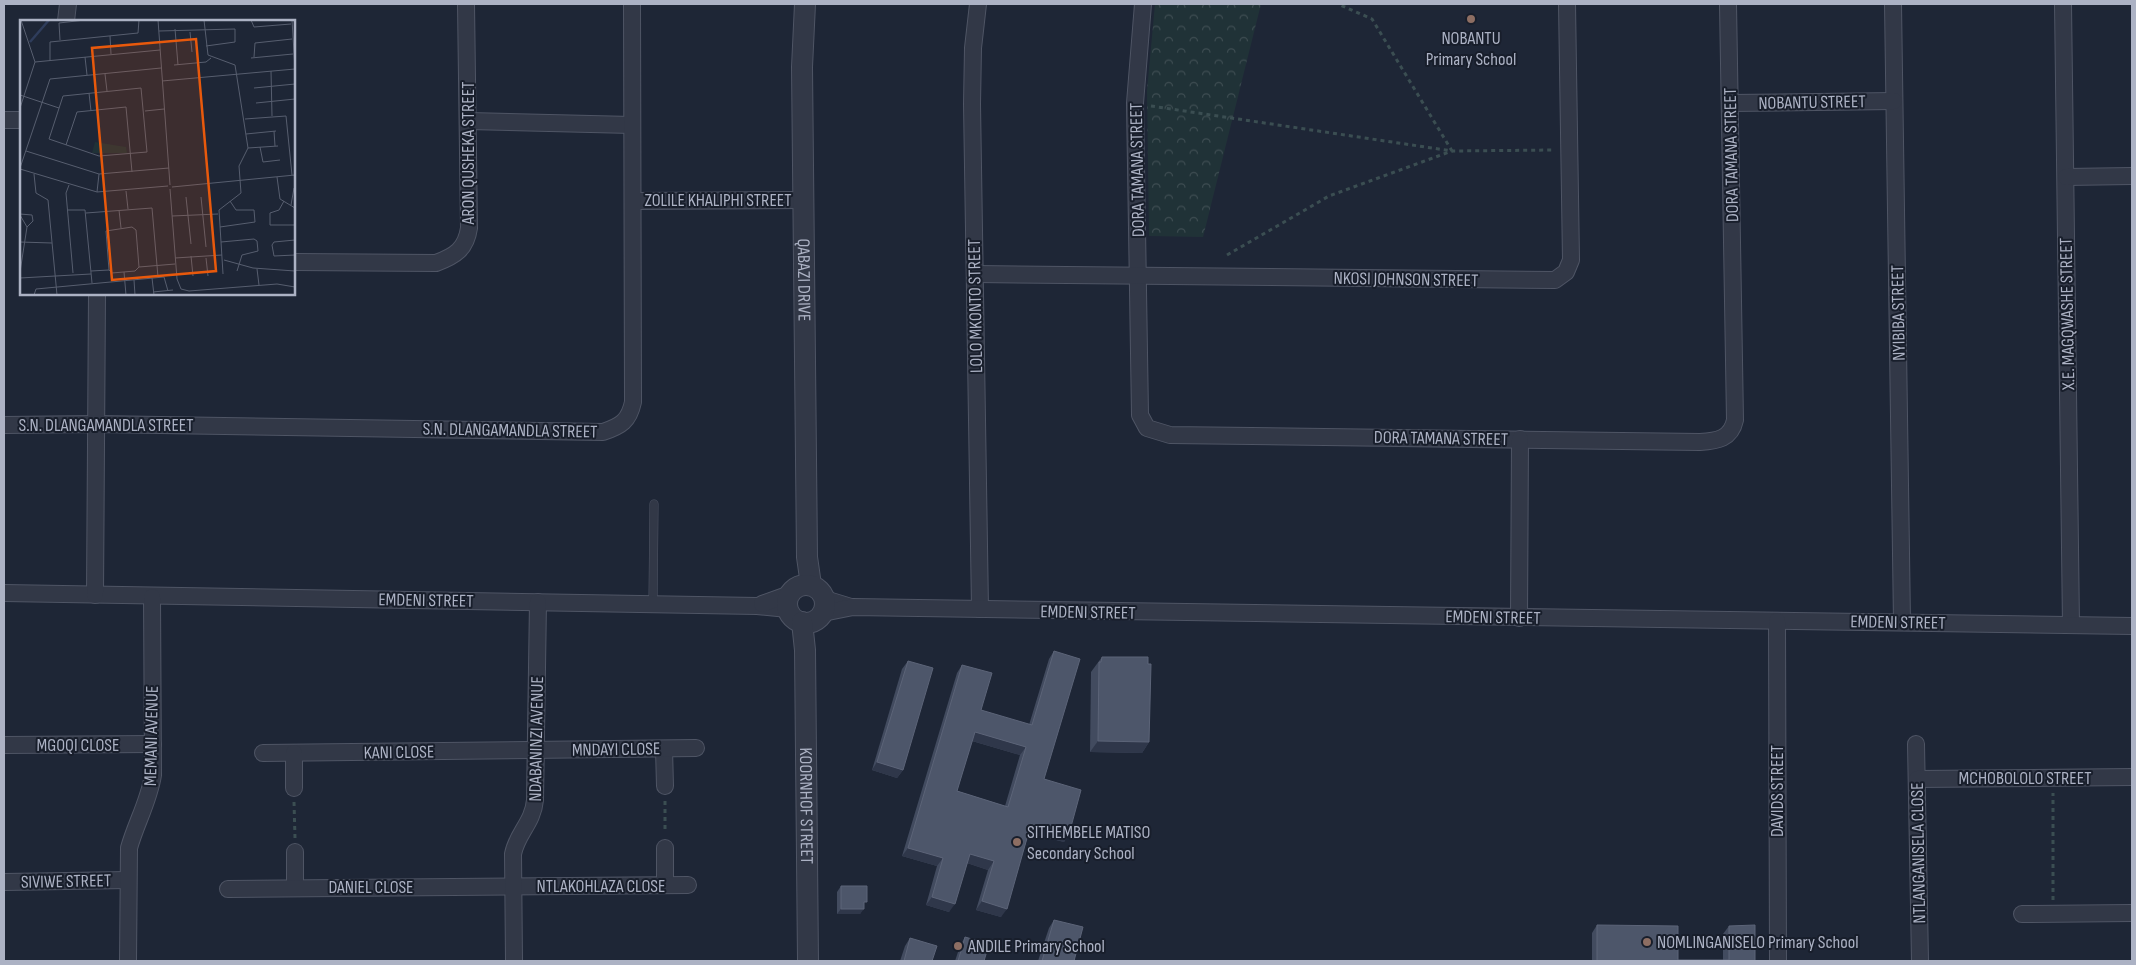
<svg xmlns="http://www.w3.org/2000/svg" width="2136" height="965" viewBox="0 0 2136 965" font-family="'Sofia Sans Condensed',sans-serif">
<defs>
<pattern id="park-crowns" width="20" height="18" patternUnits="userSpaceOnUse" patternTransform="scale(1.25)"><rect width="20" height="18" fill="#203237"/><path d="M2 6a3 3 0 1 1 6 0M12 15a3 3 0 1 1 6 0" fill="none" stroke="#3e4d52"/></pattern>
</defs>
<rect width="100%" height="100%" fill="#1e2636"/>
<polygon fill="url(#park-crowns)" points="1155,4 1261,4 1203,237 1149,236 1147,91"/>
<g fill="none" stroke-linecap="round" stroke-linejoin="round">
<g stroke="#4f5565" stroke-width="9">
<polyline id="service" points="653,604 654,504"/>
</g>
<g stroke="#4f5565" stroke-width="18">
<g id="minor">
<polyline points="978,4 973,48 972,104 980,609"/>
<path d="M1143,4L1135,103L1140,415L1147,428L1170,435L1700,442C1717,441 1731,439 1735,420L1728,4"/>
<polyline points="1893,4 1902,622"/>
<polyline points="2063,4 2071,625"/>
<polyline points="66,21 68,4"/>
<polyline points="1730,103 1894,101"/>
<polyline points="4,120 21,120"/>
<polyline points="469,121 632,125"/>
<polyline points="2066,177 2132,176"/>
<polyline points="633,201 804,200"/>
<path d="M294,262L436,263C455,256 466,249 469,228L466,4"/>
<polyline points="975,274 1555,280 1566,272 1571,260 1567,4"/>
<path d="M4,425L97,424L603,432C621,426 629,421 633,402L632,4"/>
<polyline points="4,593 757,606 788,609"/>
<polyline points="95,595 97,294"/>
<polyline points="825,599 851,607"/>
<polyline points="762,604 790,594"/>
<polyline points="823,613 853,607 2132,626"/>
<polyline points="1519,618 1520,439"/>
<polyline points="1777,621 1778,961"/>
<polyline points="1916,744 1920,961"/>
<polyline points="4,745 153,744"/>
<polyline points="664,749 665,786"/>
<polyline points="263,753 696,748"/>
<polyline points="294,753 294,788"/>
<polyline points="1917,779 2132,777"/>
<polyline points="665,848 665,885"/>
<polyline points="4,882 128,880"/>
<polyline points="295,888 295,852"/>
<polyline points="228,889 688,885"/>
<polyline points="2022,914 2132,913"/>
<path d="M128,961L129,848C136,823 149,801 153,775L152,597"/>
<path d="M514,961L513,854C517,833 533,823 535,800L538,602"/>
</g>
</g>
<g stroke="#4f5565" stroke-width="22">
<g id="tertiary">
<path id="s1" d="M805,4L802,67L807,557L811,585"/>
<circle cx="806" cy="604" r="19"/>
<path id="s2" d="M802,622L805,650L808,961"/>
</g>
</g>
<g stroke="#3b4e52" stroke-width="3" stroke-dasharray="4 4" stroke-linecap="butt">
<polyline points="1151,106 1452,151 1372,19 1338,4"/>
<polyline points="1227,255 1329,196 1452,151 1554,150"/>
<polyline points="665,801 665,833"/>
<polyline points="294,802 295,838"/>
<polyline points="2053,900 2053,793"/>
</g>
<use href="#service" stroke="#323847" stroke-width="8"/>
<use href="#minor" stroke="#323847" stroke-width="16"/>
<use href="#tertiary" stroke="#323847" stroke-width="20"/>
</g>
<g fill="#424b5f" fill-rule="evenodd">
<path d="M1054,651L1044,779L1069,834L1064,842L1029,833L1001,917L976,910L988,870L967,863L949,912L926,905L937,866L902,856L957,673L962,665L981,710L1029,725L1049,659ZM972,741L1020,755L1005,806L957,791Z"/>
<polygon points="1102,657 1149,742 1142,753 1090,752 1091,672"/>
<polygon points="908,661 903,770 897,778 872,770 902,669"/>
<polygon points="841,886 864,906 860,914 837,914 837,892"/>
<polygon points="1054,920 1074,961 1038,961 1049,928"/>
<polygon points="1597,925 1678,960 1723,960 1723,934 1729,926 1755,961 1592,961 1592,933"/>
<polygon points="965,937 984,961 955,961 960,946"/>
<polygon points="910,938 932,961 900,961 905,946"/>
</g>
<g fill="#2f374a">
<polygon points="975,732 1026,747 1020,755 969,740"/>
<polygon points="1098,741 1149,742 1142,753 1090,752"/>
<polygon points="877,762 903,770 897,778 872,770"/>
<polygon points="1031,824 1069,834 1064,842 1025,832"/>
<polygon points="908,848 943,858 937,866 902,856"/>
<polygon points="970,854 994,861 988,870 964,862"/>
<polygon points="932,897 955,904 949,912 926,905"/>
<polygon points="982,901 1007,909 1001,917 976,910"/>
<polygon points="841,909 864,909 860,914 837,914"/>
</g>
<g fill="#4d566a" stroke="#5c6478" fill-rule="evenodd">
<path d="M1054,651L1080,659L1044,779L1081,790L1069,834L1031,824L1007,909L982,901L994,861L970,854L955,904L932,897L943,858L908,848L962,665L992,673L981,710L1032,725ZM975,732L1026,747L1008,807L957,791Z"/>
<polygon points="1102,657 1148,657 1148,664 1151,664 1149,742 1098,741 1099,662 1101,662"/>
<polygon points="908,661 933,668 903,770 877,762"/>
<polygon points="841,886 867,886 867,902 864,902 864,909 841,909"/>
<polygon points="1054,920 1083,927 1074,961 1042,961"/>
<polygon points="1597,925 1678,926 1678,960 1729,960 1729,926 1755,925 1755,961 1597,961"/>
<polygon points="965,937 989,944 984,961 958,961"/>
<polygon points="910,938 937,946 932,961 904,961"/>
</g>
<g fill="#8d6e63" stroke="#181e2b" stroke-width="2">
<circle cx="1471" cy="19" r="5"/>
<circle cx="1017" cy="842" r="5"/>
<circle cx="1647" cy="942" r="5"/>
<circle cx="958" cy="946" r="5"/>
</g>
<g text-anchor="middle" stroke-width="4" stroke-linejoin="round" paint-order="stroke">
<g font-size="18" fill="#acb2c4" stroke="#181e2b" text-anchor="start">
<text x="1471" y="44" text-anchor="middle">NOBANTU<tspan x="1471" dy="21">Primary School</tspan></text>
<text x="1027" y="838">SITHEMBELE MATISO<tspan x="1027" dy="21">Secondary School</tspan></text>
<text x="1657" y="948">NOMLINGANISELO Primary School</text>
<text x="968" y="952">ANDILE Primary School</text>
</g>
<g font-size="18" fill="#acb2c4" stroke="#181e2b">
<text transform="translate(1812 102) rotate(-1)" y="6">NOBANTU STREET</text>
<text transform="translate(468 153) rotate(-90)" y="6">ARON QUSHEKA STREET</text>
<text transform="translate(1731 155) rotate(-91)" y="6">DORA TAMANA STREET</text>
<text transform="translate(1137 170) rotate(-91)" y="6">DORA TAMANA STREET</text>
<text x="718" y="206">ZOLILE KHALIPHI STREET</text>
<text transform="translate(1406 279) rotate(1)" y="6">NKOSI JOHNSON STREET</text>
<text dy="6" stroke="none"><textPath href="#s1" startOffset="276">QABAZI DRIVE</textPath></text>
<text transform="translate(975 306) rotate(-91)" y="6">LOLO MKONTO STREET</text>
<text transform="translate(1898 313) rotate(-91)" y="6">NYIBIBA STREET</text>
<text transform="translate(2067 314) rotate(-91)" y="6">X.E. MAGQWASHE STREET</text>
<text x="106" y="431">S.N. DLANGAMANDLA STREET</text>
<text transform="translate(510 430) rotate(1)" y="6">S.N. DLANGAMANDLA STREET</text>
<text transform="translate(1441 438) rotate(1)" y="6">DORA TAMANA STREET</text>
<text transform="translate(426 600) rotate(1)" y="6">EMDENI STREET</text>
<text transform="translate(1088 612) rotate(1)" y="6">EMDENI STREET</text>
<text transform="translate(1493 617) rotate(1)" y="6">EMDENI STREET</text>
<text transform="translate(1898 622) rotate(1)" y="6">EMDENI STREET</text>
<text transform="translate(151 736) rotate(-89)" y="6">MEMANI AVENUE</text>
<text transform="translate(536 739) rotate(-89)" y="6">NDABANINZI AVENUE</text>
<text x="78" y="751">MGOQI CLOSE</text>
<text transform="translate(616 749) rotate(-1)" y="6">MNDAYI CLOSE</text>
<text transform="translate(399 752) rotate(-1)" y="6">KANI CLOSE</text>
<text x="2025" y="784">MCHOBOLOLO STREET</text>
<text transform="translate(1777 791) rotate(-90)" y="6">DAVIDS STREET</text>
<text dy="6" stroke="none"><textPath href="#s2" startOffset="184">KOORNHOF STREET</textPath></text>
<text transform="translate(1918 853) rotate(-91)" y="6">NTLANGANISELA CLOSE</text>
<text transform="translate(66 881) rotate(-1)" y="6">SIVIWE STREET</text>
<text x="601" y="892">NTLAKOHLAZA CLOSE</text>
<text x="371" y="893">DANIEL CLOSE</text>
</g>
</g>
<g transform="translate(20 20)">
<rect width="275" height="275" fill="#1e2636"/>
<path d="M75,122L106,127L107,133H72Z" fill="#203237"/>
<path fill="none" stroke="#2f3d5c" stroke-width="2.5" d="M10,22L29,0"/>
<path fill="none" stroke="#575e6f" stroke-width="1" d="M138,0L150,165M184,0L188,35L215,45L228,128L219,146L221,173L199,190L203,254M231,0L234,7L271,4M272,0L275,49M155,9L158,45M139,11L215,9V22L186,26M170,12L172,32M90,16L91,34M40,20L39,3L65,0M65,37L67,55M234,37L235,23L272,19M231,38L273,34M30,41V22L118,13L119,0M15,42L140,30M154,45L186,42L191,38M251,51L252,96M85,54L87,71M142,61L275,49M121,68L127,132L79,136L29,119L43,76ZM234,68L275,64M69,73L71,91M0,75L39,88M236,83L275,79M0,88L15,42L1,0M125,91L144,89M225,99L266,96L272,155M254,111L255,126M226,114L256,111M46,125L57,92L106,87L112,152M240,127L243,142L260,140M228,128L258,126M6,131L79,154L149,148M0,148L30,59L141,48M0,149L77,172L148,166M14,154L16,173L28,180L37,275M257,157L260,179L275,188M49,165L46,173L53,253M152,167L275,155M150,169L157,259L161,269L169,271L257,264L275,267M106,171L108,189M77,172L79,154M166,177L171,224M181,177L186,227M264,181L259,190L250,193V205H275M271,185L274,168M48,190H65L72,263M99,190L101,208M66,193L132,188L138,257M0,194L12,195L13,201L7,207M0,195L7,207L0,252M152,196L198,194M200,207L235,202L234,190H216L210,181M275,220L254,222L252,225L254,236L275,235M0,222L32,223M201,222L234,219L237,221L238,231L222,235L217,251M171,236L173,256M155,238L202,235M186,238L188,256M204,240L233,248L275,251M119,247L155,244M237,249L239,265M89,250L86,211L112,207L116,210L119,247M89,250L92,253L115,251L119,247M71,251L89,250M104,252L106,275M0,258L71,254M132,258L134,275M114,260L115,275M133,272L153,270M14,275L16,269L144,257L148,271"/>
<path fill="#e8590c" fill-opacity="0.15" stroke="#e8590c" stroke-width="2.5" d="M176,19L196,251L92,260L72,28Z"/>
<rect width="275" height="275" fill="none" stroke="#acb2c4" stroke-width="2.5"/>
</g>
<rect width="2136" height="965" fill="none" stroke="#acb2c4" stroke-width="10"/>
</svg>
